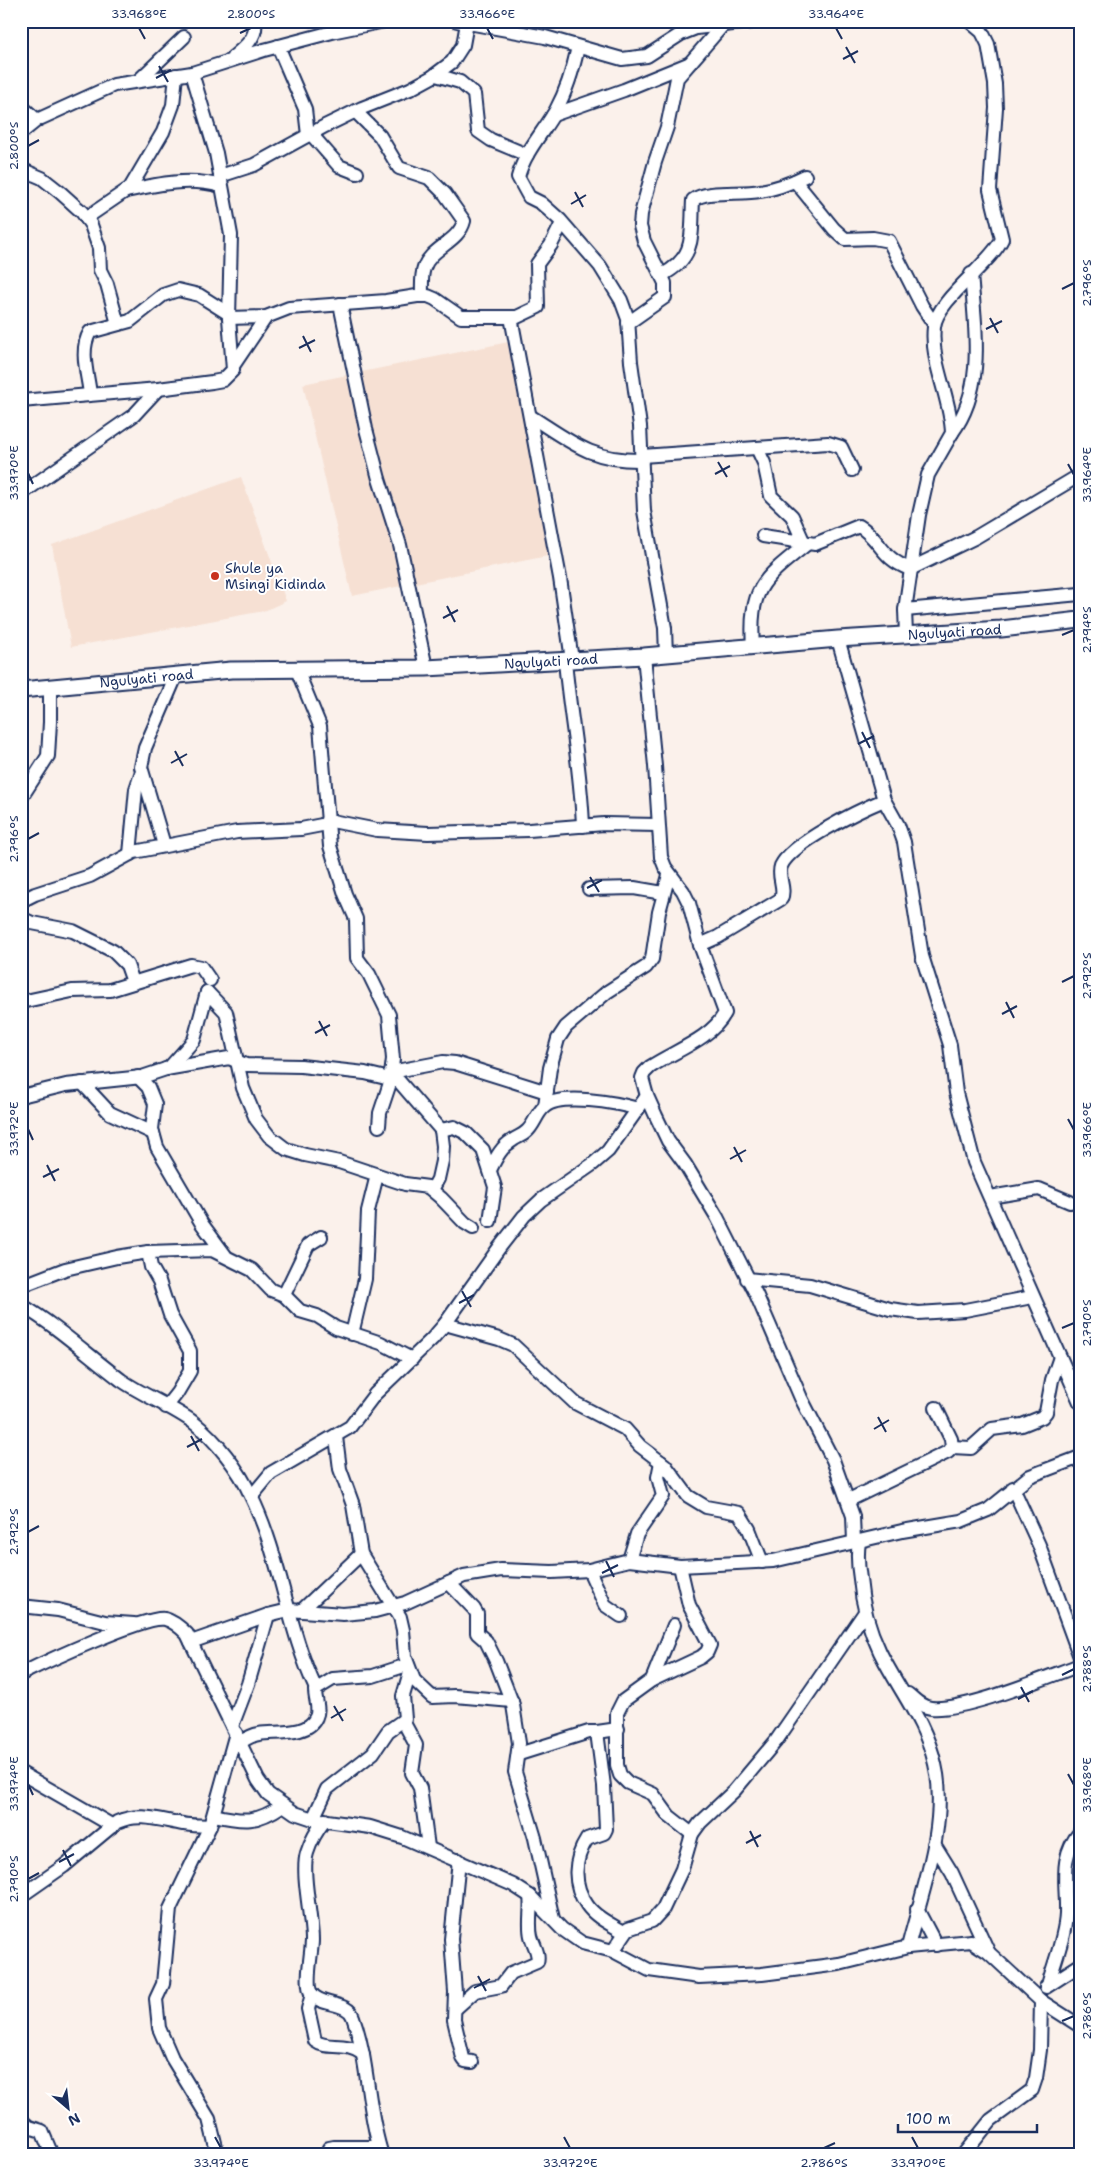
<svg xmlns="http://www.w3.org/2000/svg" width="1101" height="2176" viewBox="0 0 1101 2176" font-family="'Shantell Sans',sans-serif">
<rect width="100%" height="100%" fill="#fbf1eb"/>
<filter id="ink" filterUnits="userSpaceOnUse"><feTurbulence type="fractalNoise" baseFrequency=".02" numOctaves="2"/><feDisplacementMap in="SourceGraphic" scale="10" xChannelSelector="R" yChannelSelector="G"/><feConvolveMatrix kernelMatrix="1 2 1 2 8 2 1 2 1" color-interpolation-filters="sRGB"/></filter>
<g filter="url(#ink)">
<g fill="#f6e0d3">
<polygon points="523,339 562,553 352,596 303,384"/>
<polygon points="241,477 286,601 264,611 71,647 52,545"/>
</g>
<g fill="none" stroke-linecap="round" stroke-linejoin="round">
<g stroke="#1b2f5e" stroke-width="16">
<g id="minor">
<polyline points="457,21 545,37 622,59 647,56 681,34 696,28 761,21"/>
<polyline points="278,46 305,109 308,135"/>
<path d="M578,47C573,70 567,90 556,110C543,133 525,151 518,177L529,197L541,203L560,220L600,266L621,300L628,319L631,362L640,426L644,511L665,628L666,655"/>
<path d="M233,57C244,48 258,37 255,21"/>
<polyline points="436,75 460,82 474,94 478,131 491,140 527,155"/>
<polyline points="138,81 184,37"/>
<polyline points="21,106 37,120"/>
<path d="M355,111L380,136L399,168L429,178L445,194L464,221C459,242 430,248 424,268C421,276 422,287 422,296"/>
<polyline points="553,115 624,90 688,64"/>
<polyline points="21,133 37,120 114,85 192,73 264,50 336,31 385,21"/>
<polyline points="311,134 339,166 357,173"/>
<polyline points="21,169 42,178 61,193 82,212 91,225 99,248 100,270 107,284 118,324"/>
<polyline points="220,176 254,165 325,126 362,108 410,89 432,77 452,62 463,45 467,23"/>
<polyline points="795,181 834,229 845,239 873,238 889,241 922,306 934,324"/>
<path d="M126,191C158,184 189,177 221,186"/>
<polyline points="86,218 130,188 163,132 173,105 176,75"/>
<path d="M662,275C697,257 691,234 693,200C707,189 742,195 760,191C775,189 791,183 805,176"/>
<polyline points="340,304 366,429 379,479 400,545 426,668"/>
<polyline points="511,317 560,578 572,660"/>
<polyline points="229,318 266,317 289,308 386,301 417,296 428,296 435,299 461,317 517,317 538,307 537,264 551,245 562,223"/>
<polyline points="628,323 665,297 665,283 644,241 640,226 641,214 655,162 667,127 677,78 722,26"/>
<polyline points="233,366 266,317"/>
<path d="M90,394C88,375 79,350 90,332L130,321L163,295L178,290L199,295L229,314"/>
<polyline points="21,401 158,389 212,382 223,380 233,370 229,318 231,235 216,153 192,73"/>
<path d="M530,416C571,442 591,461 642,460"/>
<path d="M952,433C986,387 975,328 971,274"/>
<polyline points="757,448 764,463 771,496 792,516 804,543"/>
<polyline points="642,456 828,443 841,447 852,470"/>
<polyline points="21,494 134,415 158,389"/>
<path d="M763,536L815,544L859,526C881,539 880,558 910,569L976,537L1080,475"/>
<polyline points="905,610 1080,594"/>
<path d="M906,634L905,610L919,515L928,475L952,433C951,398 930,363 934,327C936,301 991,263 1002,239L990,190L996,108L995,84L988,44L982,32L969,21"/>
<polyline points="838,639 884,800 898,825 904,842 922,956 950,1045 956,1093 974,1162 1080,1402"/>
<path d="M753,647C749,587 763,579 808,543"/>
<path d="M644,656L655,766L661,857L665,867L683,891L689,903L700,945L725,1013C711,1039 674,1051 650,1067L644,1073L642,1078L647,1096L656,1116L668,1141L685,1164L717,1217L756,1294L801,1398L833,1460L853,1516L854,1542"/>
<path d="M565,661C570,716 581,770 583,826"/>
<polyline points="297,670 320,726 330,846 345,894 356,919 357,958 369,974 389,1015 393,1059 390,1083 380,1113 379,1126"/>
<polyline points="21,798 48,756 50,722 50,687"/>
<polyline points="327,820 377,830 428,833 529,830 604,824 658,825"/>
<polyline points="164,845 141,767 145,748 176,676"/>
<polyline points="130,854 136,789 141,774"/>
<polyline points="589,889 634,888 663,893"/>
<polyline points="21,901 35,894 90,876 134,852 237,832 301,829 327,824"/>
<polyline points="21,918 32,923 73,931 113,951 127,965 133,982"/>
<path d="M700,945L718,937L781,899C786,888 777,877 781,866C791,843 860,810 884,800"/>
<polyline points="207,992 226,1012 243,1088 256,1119 269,1136 286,1149 305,1155 339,1162 405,1184 428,1187 441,1198 465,1223 473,1228"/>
<polyline points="21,1002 72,991 110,990 191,965 201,967 210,980"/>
<polyline points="166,1069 229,1058 246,1065 301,1066 365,1073 390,1079"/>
<polyline points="138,1077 148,1087 155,1104 152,1129 157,1147 202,1224 225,1255"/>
<polyline points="82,1083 110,1113 153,1133"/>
<polyline points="21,1096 66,1085 142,1077 169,1068 194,1040 207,992"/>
<polyline points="545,1106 550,1068 558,1039 566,1027 607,992 646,967 652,959 659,912 669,875"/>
<polyline points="441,1130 454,1127 466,1133 483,1150 495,1187 490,1221"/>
<path d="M490,1170C496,1158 501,1147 513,1140C517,1137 522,1136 526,1132C534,1126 536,1114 544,1107C560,1092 618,1103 638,1109"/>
<polyline points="432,1190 438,1179 442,1161 443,1146 441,1130 391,1072 443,1062 455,1063 547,1092"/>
<polyline points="990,1197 1039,1189 1070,1202"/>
<polyline points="148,1252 151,1267 159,1281 170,1315 190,1351 190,1371 177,1393 166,1407"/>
<polyline points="747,1279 810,1285 890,1309 918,1313 965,1310 1032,1297"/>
<polyline points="21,1286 65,1269 117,1257 148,1252 212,1250 252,1270 271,1290 284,1295 300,1311 317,1316 336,1328 381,1343 412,1359"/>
<polyline points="284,1295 308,1245 321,1237"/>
<path d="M21,1305C57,1326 88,1355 121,1380C144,1396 171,1406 193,1422C216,1440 239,1469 251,1496C281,1557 287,1628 316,1689"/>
<polyline points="445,1324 499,1339 513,1345 575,1403 625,1429 640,1446 665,1465 688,1496 706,1507 739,1513 749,1529 762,1562"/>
<polyline points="352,1334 365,1279 368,1211 377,1175"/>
<polyline points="336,1437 340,1469 353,1505 361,1554 400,1617 403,1630 405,1656 414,1680 432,1697 455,1696 512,1701"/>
<polyline points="952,1447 971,1448 992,1429 1022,1425 1042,1417 1046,1412 1052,1380 1060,1357"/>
<polyline points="1013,1488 1039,1545 1080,1657"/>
<polyline points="252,1496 271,1473 350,1427 375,1394 432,1339 445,1324 499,1248 524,1216 541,1200 593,1164 608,1151 647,1096"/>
<polyline points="849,1500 948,1452 952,1448 951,1439 936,1408"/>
<path d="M859,1542C857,1554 858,1567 860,1579C862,1605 869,1629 880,1652C899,1691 925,1720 935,1764C949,1822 922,1891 908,1947"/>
<polyline points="629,1560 637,1534 663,1496 658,1477 661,1462"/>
<polyline points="680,1566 689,1605 710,1645 707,1652 701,1657 652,1680 623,1701 617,1713 617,1765 620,1775 628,1783 653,1794 669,1816 692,1834"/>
<polyline points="589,1570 605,1605 621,1616"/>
<polyline points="449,1583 474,1609 477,1614 477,1633 486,1641 496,1661 513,1705 519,1743 515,1772 535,1838 553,1919"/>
<polyline points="21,1606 58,1610 105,1622 134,1624"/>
<polyline points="302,1610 361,1554"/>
<polyline points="191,1642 268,1615 289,1610 343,1614 375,1611 405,1603 464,1576 501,1570 552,1572 589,1570 629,1560 680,1566 773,1561 902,1531 961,1521 988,1510 1030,1476 1080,1457"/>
<path d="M21,1674C43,1663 146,1615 165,1619C173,1621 181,1628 187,1634L258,1780L268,1794L295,1813L313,1819L370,1827L402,1837L513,1885L530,1896L562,1929L582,1943L613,1951L649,1970L699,1977L762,1974L839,1964L908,1947L971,1941L988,1952L1041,2001L1080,2026"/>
<polyline points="652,1680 674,1625"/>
<path d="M908,1694C915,1700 921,1707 931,1708C966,1711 1044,1678 1080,1665"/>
<polyline points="403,1721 416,1745 412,1773 420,1788 428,1847"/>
<polyline points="232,1726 248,1684 268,1615"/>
<path d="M618,1729L597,1732L604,1786L606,1829L604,1833L587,1839C574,1859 572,1884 587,1905C595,1917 612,1925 624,1932"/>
<path d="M241,1742C247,1738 252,1735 259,1734C275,1731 308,1737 316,1717C320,1709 315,1700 315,1690L333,1679L373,1676L407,1665"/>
<polyline points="519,1754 589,1732 598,1732"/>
<polyline points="21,1773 113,1826"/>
<path d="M214,1815C244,1822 257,1823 283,1805"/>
<polyline points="313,1819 327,1789 373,1753 388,1731 405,1719 403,1696 410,1672"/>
<path d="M325,1820C317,1830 311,1840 307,1853C301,1873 312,1917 312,1940C312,1952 305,1984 311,1993C320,2007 348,2001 353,2017C369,2061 367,2111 382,2155"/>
<polyline points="934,1844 952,1873 988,1951"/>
<polyline points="459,1860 451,1939 455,1992 454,2020 463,2058 465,2061 472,2062"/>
<path d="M21,1896L64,1866L117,1822C139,1812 160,1820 183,1824C192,1826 201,1825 210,1826"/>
<polyline points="917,1909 936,1945"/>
<polyline points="613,1951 628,1929 652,1921 663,1909 682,1869 692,1834 700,1823 734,1791 776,1741 865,1612"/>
<path d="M1048,1985C1054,1963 1065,1937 1066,1914C1067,1883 1058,1858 1080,1832"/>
<polyline points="1046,1987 1080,1965"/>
<path d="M312,1994L308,2009L315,2041C328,2051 344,2040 363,2054"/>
<path d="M455,2009L475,1991L501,1986L511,1973L537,1962C540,1953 533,1945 531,1936C528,1923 532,1909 530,1896"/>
<polyline points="21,2120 29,2127 42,2131 52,2155"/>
<polyline points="218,2155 209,2119 172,2058 159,2028 156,1999 163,1984 170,1909 210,1826 236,1733"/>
<polyline points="326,2155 329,2148 334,2147 379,2147"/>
<polyline points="963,2155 991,2120 1032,2090 1036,2078 1040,2050 1041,2001"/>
</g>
</g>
<g stroke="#1b2f5e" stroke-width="19">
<g id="major">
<path id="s1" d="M21,690L231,670L426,668L644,656L838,639L1001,629L1080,620"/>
</g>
</g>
<use href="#minor" stroke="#fff" stroke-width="12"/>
<use href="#major" stroke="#fff" stroke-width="15"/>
</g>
</g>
<path fill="none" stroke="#1b2f5e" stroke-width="2" d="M139,28L145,39M487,28L493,39M836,28L842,39M240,33L251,28M846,47L855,63M843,59L858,51M159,66L168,82M156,78L171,70M28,146L39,140M575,192L583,207M571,204L586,195M1062,289L1074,283M990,318L998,333M986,329L1002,321M303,336L311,352M299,348L315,340M718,462L727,477M1068,464L1074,475M28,473L33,484M715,474L730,466M447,606L455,622M443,618L458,610M1062,635L1074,630M862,732L870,748M858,744L874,736M175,751L183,766M171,763L187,754M28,839L39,833M590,877L599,892M587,888L602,880M1062,982L1074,976M1006,1002L1014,1018M1002,1014L1017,1006M319,1021L327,1036M315,1033L330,1025M1068,1119L1074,1130M28,1129L33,1140M734,1147L742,1162M730,1159L746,1150M47,1165L55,1181M43,1177L59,1169M462,1291L471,1307M459,1303L474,1295M1062,1328L1074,1323M878,1417L886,1432M874,1429L889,1420M191,1436L199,1451M187,1447L202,1439M28,1532L39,1526M606,1561L614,1577M602,1573L618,1565M1062,1675L1074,1669M1021,1687L1029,1702M1018,1699L1033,1691M334,1706L343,1721M331,1718L346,1709M1068,1774L1074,1785M28,1784L33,1795M750,1831L758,1847M746,1843L761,1835M63,1850L71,1866M59,1862L74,1854M28,1879L39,1873M478,1976L486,1991M474,1988L490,1979M1062,2021L1074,2016M215,2137L221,2148M564,2137L570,2148M912,2137L918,2148M824,2148L835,2143"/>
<circle fill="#c8321e" stroke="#fff" stroke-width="2" cx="215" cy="576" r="5"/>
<g text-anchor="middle" stroke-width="4" stroke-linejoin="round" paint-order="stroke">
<g font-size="14" fill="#1b2f5e" stroke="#fff" text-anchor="start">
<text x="225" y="573">Shule ya<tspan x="225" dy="16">Msingi Kidinda</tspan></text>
</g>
<g font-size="14" fill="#1b2f5e" stroke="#fff">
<text dy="5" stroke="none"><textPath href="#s1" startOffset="936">Ngulyati road</textPath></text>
<text dy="5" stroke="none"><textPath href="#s1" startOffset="531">Ngulyati road</textPath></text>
<text dy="5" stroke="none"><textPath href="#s1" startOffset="126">Ngulyati road</textPath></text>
</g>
</g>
<rect width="1101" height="2176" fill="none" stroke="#fff" stroke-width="55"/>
<g transform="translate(68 2108) rotate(152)" stroke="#ffffff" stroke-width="4" paint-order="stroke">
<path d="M0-4L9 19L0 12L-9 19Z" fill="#1b2f5e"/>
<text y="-8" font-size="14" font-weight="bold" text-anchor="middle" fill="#1b2f5e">N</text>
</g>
<path d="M898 2124v8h139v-8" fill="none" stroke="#1b2f5e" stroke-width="2.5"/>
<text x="906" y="2124" font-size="15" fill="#1b2f5e" stroke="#ffffff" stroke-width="4" paint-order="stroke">100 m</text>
<rect x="28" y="28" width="1046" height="2120" fill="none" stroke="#1b2f5e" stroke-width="2"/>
<g font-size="12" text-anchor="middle" fill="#1b2f5e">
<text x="139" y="18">33.968°E</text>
<text x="251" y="18">2.800°S</text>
<text x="487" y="18">33.966°E</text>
<text x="836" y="18">33.964°E</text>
<text transform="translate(14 146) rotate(-90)" y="4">2.800°S</text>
<text transform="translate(1087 283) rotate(-90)" y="4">2.796°S</text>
<text transform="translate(14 473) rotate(-90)" y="4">33.970°E</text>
<text transform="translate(1087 475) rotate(-90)" y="4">33.964°E</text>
<text transform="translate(1087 630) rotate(-90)" y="4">2.794°S</text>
<text transform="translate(14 839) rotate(-90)" y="4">2.796°S</text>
<text transform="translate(1087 976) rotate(-90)" y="4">2.792°S</text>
<text transform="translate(14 1129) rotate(-90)" y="4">33.972°E</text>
<text transform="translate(1087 1130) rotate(-90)" y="4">33.966°E</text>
<text transform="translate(1087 1323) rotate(-90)" y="4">2.790°S</text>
<text transform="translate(14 1532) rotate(-90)" y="4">2.792°S</text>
<text transform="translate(1087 1669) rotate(-90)" y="4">2.788°S</text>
<text transform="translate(14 1784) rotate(-90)" y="4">33.974°E</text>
<text transform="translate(1087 1785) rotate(-90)" y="4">33.968°E</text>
<text transform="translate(14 1879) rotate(-90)" y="4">2.790°S</text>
<text transform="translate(1087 2016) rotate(-90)" y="4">2.786°S</text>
<text x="221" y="2167">33.974°E</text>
<text x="570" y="2167">33.972°E</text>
<text x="824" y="2167">2.786°S</text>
<text x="918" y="2167">33.970°E</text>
</g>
</svg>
